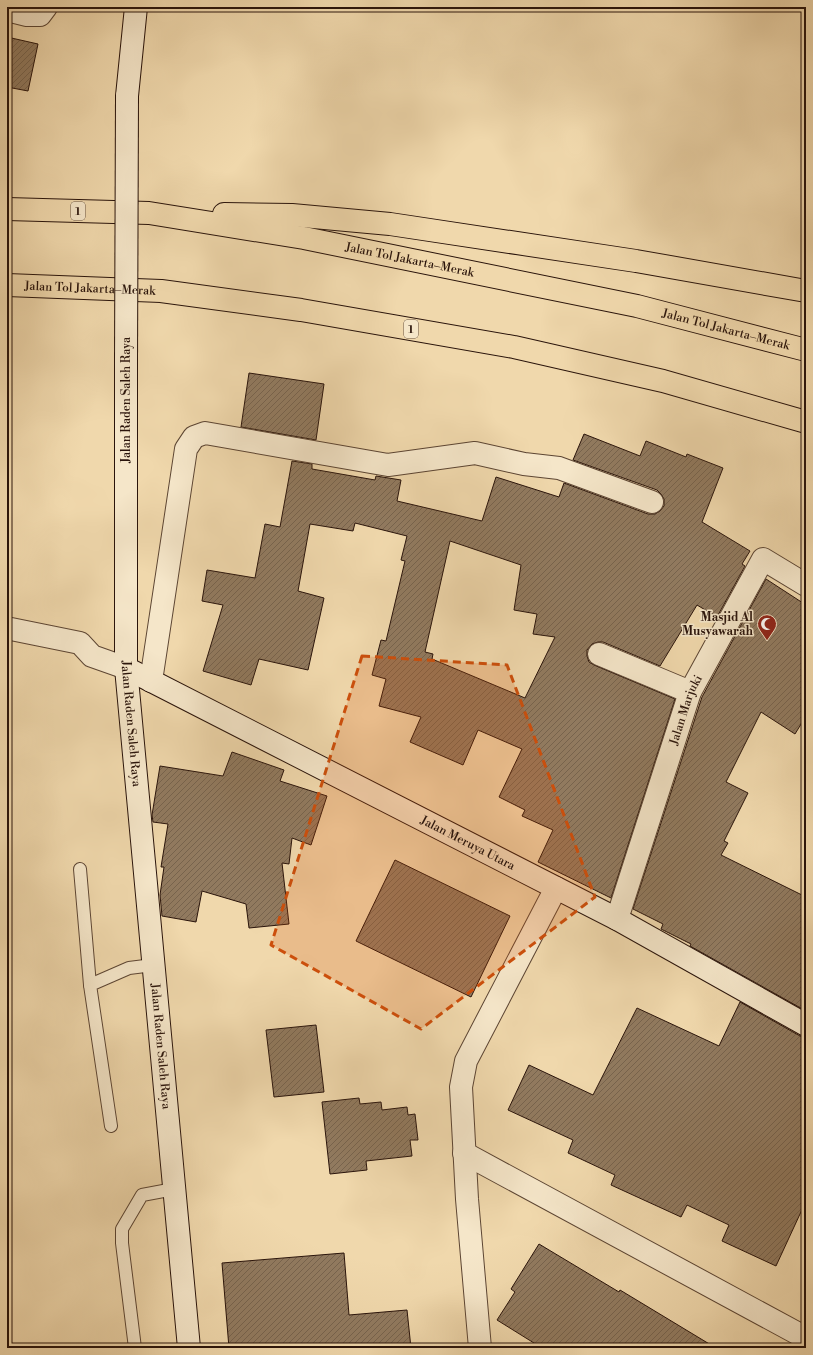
<svg xmlns="http://www.w3.org/2000/svg" width="813" height="1355" viewBox="0 0 813 1355" font-family="'Libre Bodoni',serif">
<defs>
<pattern id="building-hatch" width="6" height="6" patternUnits="userSpaceOnUse"><rect width="6" height="6" fill="#917a5f"/><path d="M-1 1l2-2M0 6l6-6M5 7l2-2" fill="none" stroke="#77634d"/></pattern>
</defs>
<rect width="100%" height="100%" fill="#f0d8ac"/>
<filter id="stains"><feTurbulence type="fractalNoise" baseFrequency=".005" numOctaves="4"/><feColorMatrix values="0 0 0 0 .2 0 0 0 0 .09 0 0 0 0 .02 0 0 0 .5 -.17"/></filter>
<radialGradient id="worn" r=".72"><stop offset=".6" stop-color="#630" stop-opacity="0"/><stop offset="1" stop-color="#630" stop-opacity=".3"/></radialGradient>
<g fill="url(#building-hatch)" stroke="#2a140b" fill-rule="evenodd">
<polygon points="7,37 38,44 28,91 7,87"/>
<polygon points="249,373 324,384 316,440 241,427"/>
<path d="M584,434L640,456L646,441L686,457L687,454L723,468L702,522L750,551L742,564L745,566L717,617L697,605L660,666L603,642H598L592,644L587,650V656L589,662L594,665L675,699L611,898L538,862L553,830L522,816L525,810L499,797L522,749L478,730L463,765L410,742L421,717L379,706L386,679L372,675L381,640L386,641L405,561L401,560L407,536L355,523L353,531L310,524L298,591L324,598L308,670L259,659L251,685L203,671L223,605L202,601L207,570L255,578L265,524L280,527L292,461L312,464V469L375,480L376,476L401,480L397,501L482,521L496,477L559,497L564,483L648,514H655L660,511L664,506V499L661,494L657,490L573,460ZM450,541L521,565L514,610L537,614L533,634L555,637L525,698L432,659L433,654L425,652Z"/>
<polygon points="766,579 806,605 806,716 795,734 761,712 726,782 748,793 724,841 728,843 721,855 806,897 806,1011 690,946 691,944 661,929 663,924 633,909 702,697"/>
<polygon points="232,752 284,770 280,781 327,796 311,845 292,838 289,864 282,863 289,924 249,928 246,904 202,891 196,922 162,916 160,895 164,867 161,867 168,824 153,822 152,815 160,766 223,776"/>
<polygon points="395,860 510,916 471,997 356,941"/>
<polygon points="740,1002 800,1036 806,1037 806,1201 776,1266 722,1241 729,1225 687,1205 681,1217 611,1185 615,1175 568,1153 573,1140 508,1110 529,1065 593,1095 637,1008 719,1046"/>
<polygon points="316,1025 324,1092 274,1097 266,1030"/>
<polygon points="359,1098 360,1104 381,1102 382,1110 407,1107 408,1115 415,1114 418,1140 410,1140 412,1156 366,1161 367,1170 330,1174 322,1102"/>
<polygon points="539,1244 619,1292 620,1290 716,1348 542,1348 497,1320 515,1292 511,1289"/>
<polygon points="344,1253 349,1315 407,1310 411,1348 355,1348 355,1345 323,1348 229,1348 222,1263"/>
</g>
<g fill="none" stroke-linecap="round" stroke-linejoin="round">
<g stroke="#5c4533" stroke-width="14">
<g id="service">
<polyline points="80,869 90,985"/>
<polyline points="111,1126 90,985 129,968 153,965"/>
<polyline points="135,1348 122,1243 122,1229 142,1195 174,1189"/>
</g>
</g>
<g stroke="#5c4533" stroke-width="24">
<g id="minor">
<polyline points="7,10 27,15 40,15 46,7"/>
<polyline points="11,629 80,643 92,656 126,668"/>
<polyline points="599,654 690,692"/>
<polyline points="151,681 186,449 194,437 205,433 388,465 475,453 524,464 559,468 652,502"/>
<path id="s1" d="M617,919L690,692L763,559L806,585"/>
<polyline points="464,1153 806,1338"/>
<polyline points="480,1348 467,1199 461,1087 466,1061 556,888"/>
</g>
</g>
<g stroke="#2a140b" stroke-width="24">
<g id="secondary">
<polyline points="127,96 136,7"/>
<path id="s2" d="M126,364V668L189,1348"/>
<path id="s3" d="M126,668L617,919L806,1025"/>
</g>
</g>
<g stroke="#2a140b" stroke-width="24">
<g id="motorway">
<path id="s4" d="M7,209L149,213L304,238L637,306L806,350"/>
<polyline points="224,214 292,215 390,224 636,261 806,291"/>
<path id="s5" d="M7,285L161,291L301,310L514,347L663,381L806,422"/>
</g>
</g>
<use href="#service" stroke="#f5e6c9" stroke-width="12"/>
<use href="#minor" stroke="#f5e6c9" stroke-width="22"/>
<use href="#secondary" stroke="#f5e6c9" stroke-width="22"/>
<use href="#motorway" stroke="#f0d8ac" stroke-width="22"/>
<g stroke="#2a140b" stroke-width="24" stroke-linecap="butt">
<polyline id="secondary-bridge" points="126,364 127,96"/>
</g>
<use href="#secondary-bridge" stroke="#f5e6c9" stroke-width="22"/>
</g>
<path fill="#cc4f0c" fill-opacity="0.2" stroke="#cc4f0c" stroke-width="3" stroke-dasharray="8 5" stroke-linejoin="round" d="M362,656L507,665L595,897L421,1029L271,945Z"/>
<defs>
<g id="mosque-pin" transform="scale(1)"><path d="M0 17L-7.5 6A9.5 9.5 0 1 1 7.5 6Z" fill="#8f2418" stroke="#f5e6c9"/><path d="M3.5-4.9A6 6 0 1 0 3.5 4.9A5 5 0 1 1 3.5-4.9Z" fill="#fff"/></g>
</defs>
<g fill-rule="evenodd">
<use href="#mosque-pin" x="767" y="624"/>
</g>
<g text-anchor="middle" stroke-width="3" stroke-linejoin="round" paint-order="stroke">
<g fill="#f5e6c9" stroke="#675344" stroke-width="1">
<rect x="71" y="202" width="14" height="18" rx="3"/>
<rect x="404" y="320" width="14" height="18" rx="3"/>
</g>
<g font-size="11" font-weight="bold" fill="#2a140b">
<text x="78" y="215">1</text>
<text x="411" y="333">1</text>
</g>
<g font-size="12" fill="#2a140b" stroke="#f5e6c9">
<text dy="4" stroke="none"><textPath href="#s4" startOffset="407">Jalan Tol Jakarta–Merak</textPath></text>
<text dy="4" stroke="none"><textPath href="#s5" startOffset="83">Jalan Tol Jakarta–Merak</textPath></text>
<text dy="4" stroke="none"><textPath href="#s4" startOffset="731">Jalan Tol Jakarta–Merak</textPath></text>
<text transform="translate(126 400) rotate(-90)" y="4">Jalan Raden Saleh Raya</text>
<text dy="4" stroke="none"><textPath href="#s1" startOffset="220">Jalan Marjuki</textPath></text>
<text dy="4" stroke="none"><textPath href="#s2" startOffset="360">Jalan Raden Saleh Raya</textPath></text>
<text dy="4" stroke="none"><textPath href="#s3" startOffset="384">Jalan Meruya Utara</textPath></text>
<text dy="4" stroke="none"><textPath href="#s2" startOffset="684">Jalan Raden Saleh Raya</textPath></text>
</g>
<g font-size="12" font-weight="bold" fill="#2a140b" stroke="#f5e6c9" text-anchor="end">
<text x="753" y="621">Masjid Al<tspan x="753" dy="14">Musyawarah</tspan></text>
</g>
</g>
<rect width="813" height="1355" fill="none" stroke="#f0d8ac" stroke-width="24"/>
<rect x="8" y="8" width="797" height="1339" fill="none" stroke="#2a140b" stroke-width="2"/>
<rect x="12" y="12" width="789" height="1331" fill="none" stroke="#2a140b"/>
<rect width="100%" height="100%" filter="url(#stains)"/>
<rect width="100%" height="100%" fill="url(#worn)"/>
</svg>
